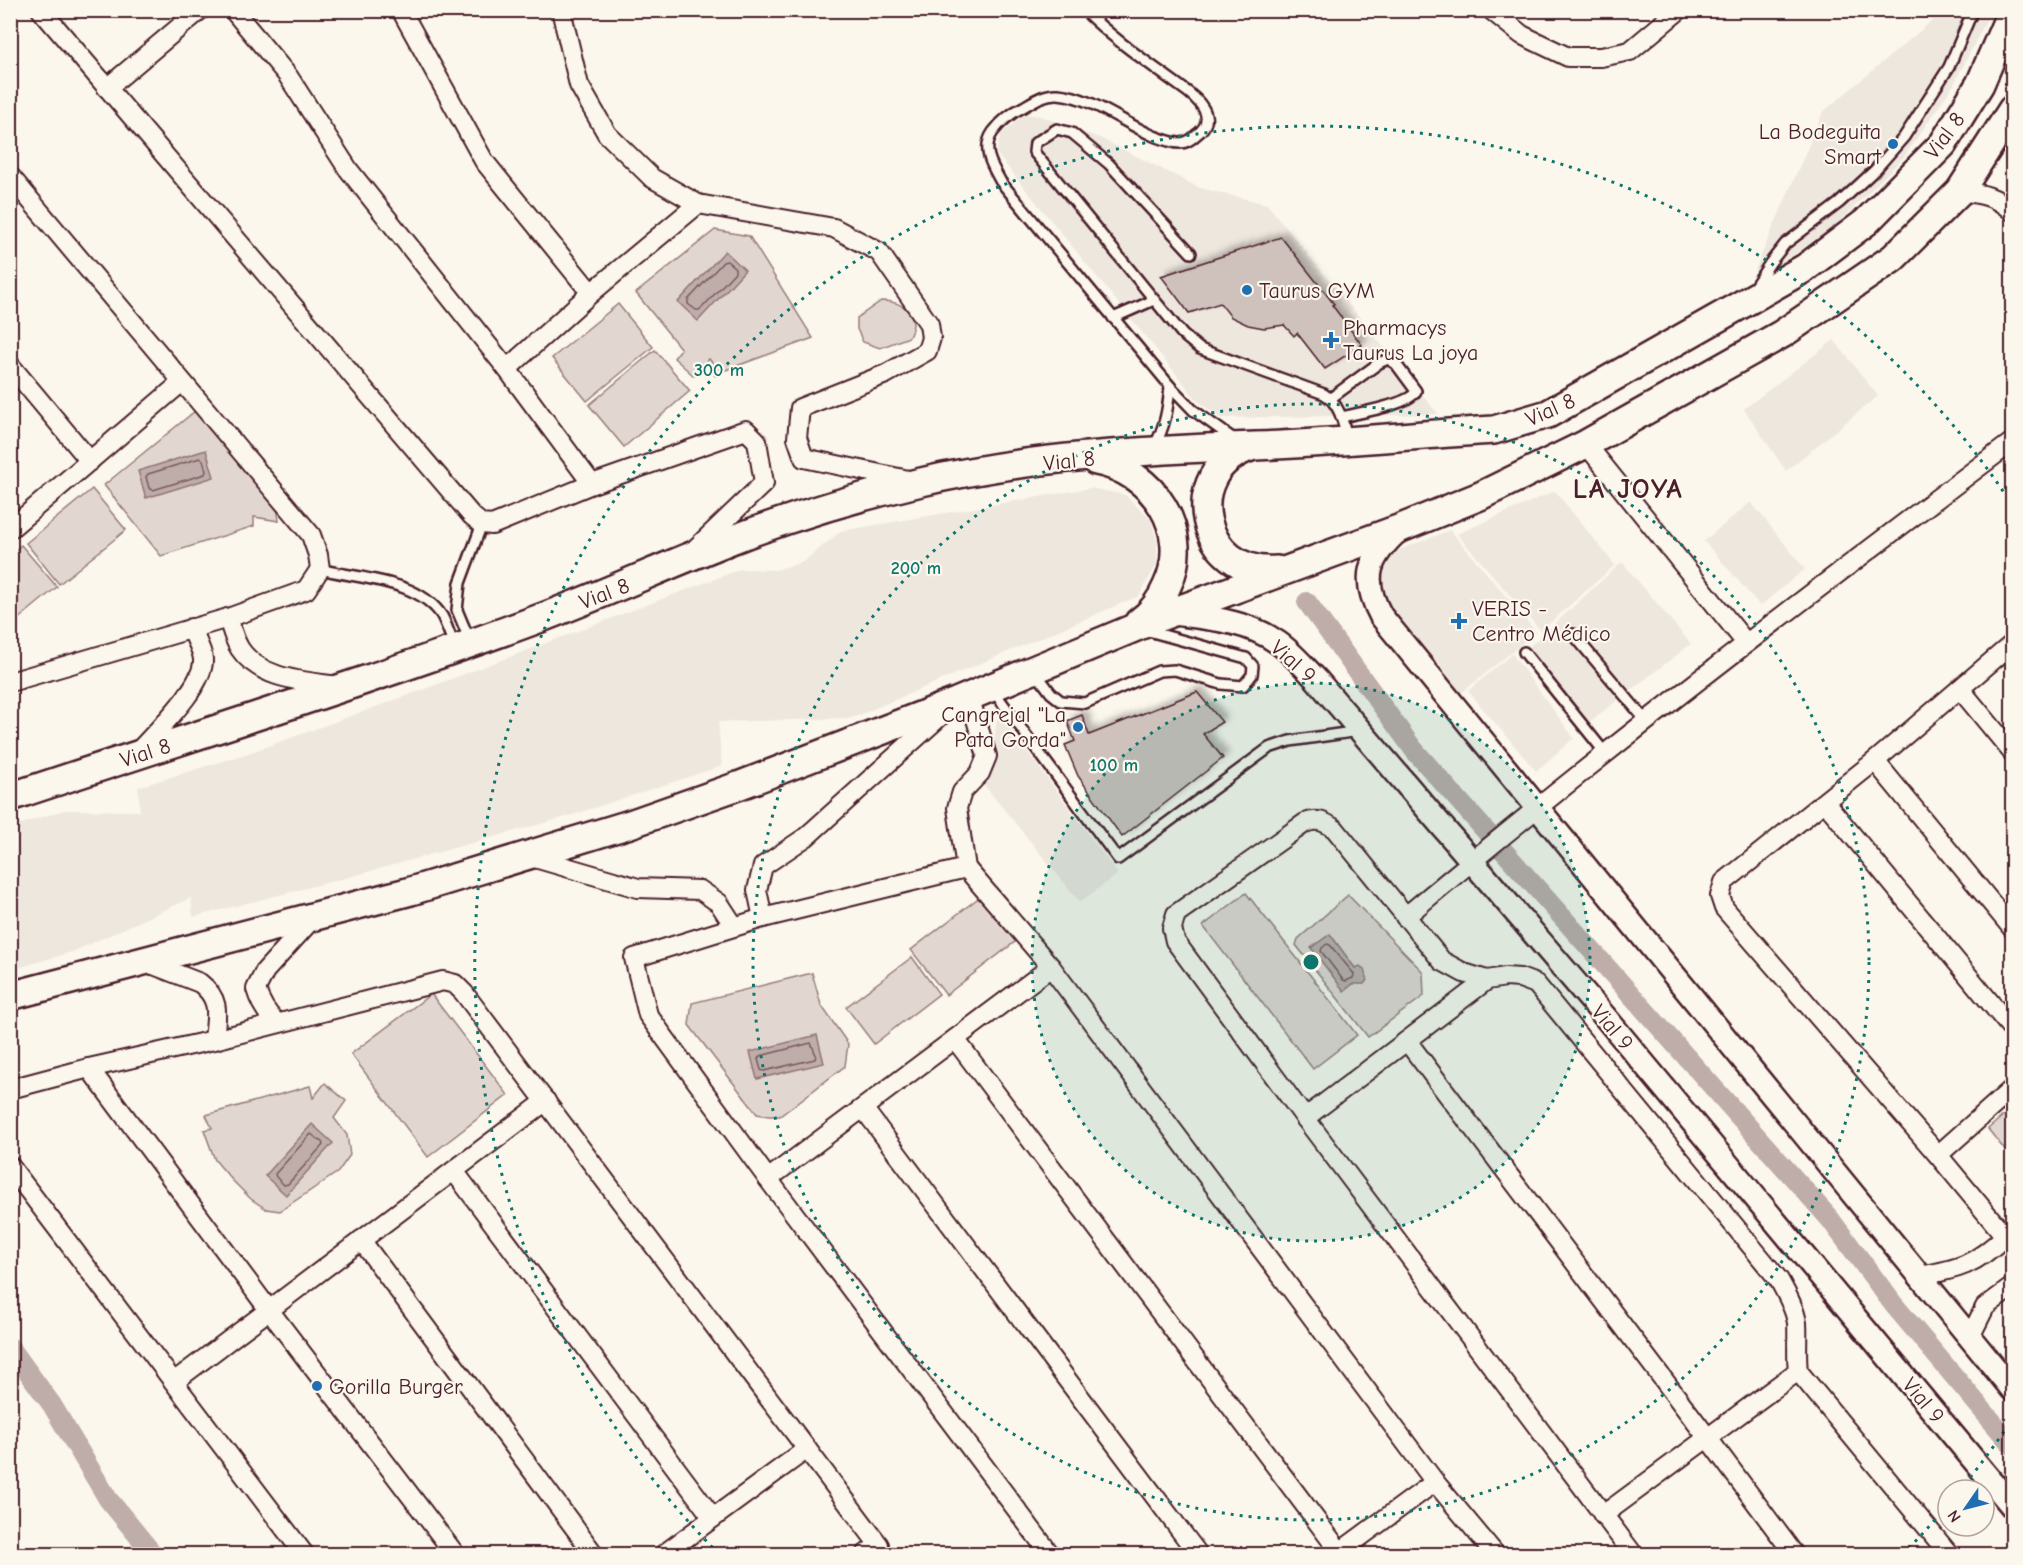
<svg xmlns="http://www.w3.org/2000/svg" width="2023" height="1565" viewBox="0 0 2023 1565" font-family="'Comic Neue',sans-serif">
<defs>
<filter id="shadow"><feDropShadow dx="5.5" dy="-5.5" stdDeviation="3" flood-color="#0004"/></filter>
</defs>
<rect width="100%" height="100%" fill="#fbf7ec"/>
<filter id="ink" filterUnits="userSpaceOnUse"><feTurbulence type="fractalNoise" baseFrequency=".0167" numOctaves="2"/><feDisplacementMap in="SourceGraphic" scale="12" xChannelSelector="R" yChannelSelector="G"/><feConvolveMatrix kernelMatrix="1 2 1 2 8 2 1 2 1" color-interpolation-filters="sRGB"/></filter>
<g filter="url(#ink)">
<g fill="#eee7de">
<polygon points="1944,11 1991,11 1954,84 1904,157 1827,234 1782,262 1767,275 1754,272 1823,112"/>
<polygon points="1025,114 1041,116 1102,139 1200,188 1267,204 1438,414 1220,418 1198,401 996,153 1001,134"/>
<polygon points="1834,340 1878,396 1786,471 1744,409"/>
<polygon points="1090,488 1125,495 1151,520 1157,541 1157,564 1139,596 852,718 718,722 722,766 569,816 353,876 193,917 191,898 72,952 11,970 11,827 65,810 140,811 138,787 246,754 425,689 741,569 776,570 803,562 841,531"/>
<polygon points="1555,491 1615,565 1541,631 1457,534"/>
<polygon points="1751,502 1805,569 1760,606 1704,541"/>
<polygon points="1450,530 1536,632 1459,695 1378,598 1381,574 1394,552"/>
<polygon points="1622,562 1691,644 1588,723 1528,648"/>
<polygon points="1512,654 1574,738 1536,771 1468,691"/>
<polygon points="998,712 1118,874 1080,902 979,779 991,760"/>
</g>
<g fill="#e2d7d0" stroke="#967b7e" stroke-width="1.5">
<polygon points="715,230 749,236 813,338 720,372 709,359 694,376 674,358 681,349 636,293"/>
<path d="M881,301C903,301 921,314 909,337L880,348L863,342L857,329V318Z"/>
<polygon points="618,304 653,347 587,401 552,358"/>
<polygon points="655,350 690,391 624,447 589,405"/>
<polygon points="200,407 276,497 279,521 254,517 254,526 161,556 104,485"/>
<polygon points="92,489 126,530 59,584 26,543"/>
<polygon points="21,545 57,587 11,625 11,554"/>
<polygon points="1246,893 1357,1035 1313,1069 1203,926"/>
<polygon points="1348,895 1423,972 1424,996 1368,1037 1296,945 1298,939"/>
<polygon points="981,896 1016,941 946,995 911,950"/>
<polygon points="912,957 939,994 874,1044 846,1007"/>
<polygon points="812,973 821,1005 848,1044 845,1066 780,1116 769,1116 757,1114 689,1025 692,1003"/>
<polygon points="431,994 508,1095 428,1157 351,1054"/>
<polygon points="325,1083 346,1101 334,1118 347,1135 350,1155 338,1172 280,1211 266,1209 251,1199 232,1180 215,1160 204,1130 212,1128 206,1115 310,1086 313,1098"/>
<polygon points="2012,1108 2012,1159 1988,1129"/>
</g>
<g fill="#bfadaa" stroke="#907477" stroke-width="1.5">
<polygon points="725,251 745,270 698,321 678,302"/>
<polygon points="206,450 214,477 146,498 138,471"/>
<polygon points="1330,934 1355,968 1360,966 1364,969 1367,980 1364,984 1353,984 1344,991 1311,948"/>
<polygon points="817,1035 824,1063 757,1079 750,1052"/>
<polygon points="312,1124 333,1143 286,1195 265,1176"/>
</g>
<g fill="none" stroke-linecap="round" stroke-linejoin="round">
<g stroke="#79585e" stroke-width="1.5">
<polygon points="727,261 735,268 735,272 700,310 696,310 688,304 688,300 723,262"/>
<polygon points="200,458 203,460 206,471 205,474 153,490 149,488 146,477 148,474"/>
<polygon points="1327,944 1330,945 1354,974 1353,978 1346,981 1343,980 1321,951 1322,948"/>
<polygon points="811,1043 816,1055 815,1059 764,1071 761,1070 758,1059 760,1056"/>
<polygon points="311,1134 322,1142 323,1145 288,1184 284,1185 276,1177 275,1174"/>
</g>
<g stroke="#bfadaa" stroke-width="20">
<polyline points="1307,602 1414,750 1830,1219 1894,1305 2012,1445"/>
<polyline points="10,1347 52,1405 108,1499 153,1554"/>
</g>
</g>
<g fill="#cfc2bc" stroke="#4a1f2b" stroke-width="1.5" filter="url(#shadow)">
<polygon points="1281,237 1334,304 1332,305 1362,345 1325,369 1297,333 1294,336 1284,325 1264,328 1248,325 1231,317 1220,303 1189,313 1161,276"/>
<polygon points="1197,692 1222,722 1203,734 1223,758 1122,837 1078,776 1065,745 1075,741 1067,721 1082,715 1089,735"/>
</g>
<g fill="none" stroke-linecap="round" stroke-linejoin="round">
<g stroke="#4a1f2b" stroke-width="14">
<g id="service">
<path d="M1084,10C1114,40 1147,62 1181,87C1197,98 1220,118 1196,135C1192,139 1186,143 1180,143C1172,143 1162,139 1154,136C1123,123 1092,97 1058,94C1046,93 1035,100 1025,106C1013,112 1001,121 993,132C981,149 992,166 1001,182L1170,386C1168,409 1165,427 1154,447"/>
<path d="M1191,253L1109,164L1072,133L1057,129L1035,143L1034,152L1183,335L1200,349L1324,394C1339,403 1343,421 1347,437"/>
<polyline points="1753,289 1770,263 1785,244 1839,203 1875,170 1904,137 1949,67 1973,10"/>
<polyline points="1113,318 1154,300"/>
<polyline points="1170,386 1193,410 1235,440"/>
<path d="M1331,398L1379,363L1388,359L1396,364L1416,391C1410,405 1357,413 1341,417"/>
<path d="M320,569C359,579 418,579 442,616C447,625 450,637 455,646"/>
<polyline points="1573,634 1647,722"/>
<polyline points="470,641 457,610 460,583 482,524"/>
<polyline points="1524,652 1606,754"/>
<polyline points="1036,673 1051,693 1061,701 1085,703 1159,671 1175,670 1221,684 1243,686 1252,675 1253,666 1246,658 1145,630"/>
<polyline points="992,689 1118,859 1269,748 1290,741 1359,731"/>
</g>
</g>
<g stroke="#4a1f2b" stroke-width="22">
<g id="minor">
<polyline points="41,10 472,516 482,524 492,525 592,484 746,430 757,441 764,483 694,550"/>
<polyline points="233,10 288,76 348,169 507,369"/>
<polyline points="401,10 484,161 591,293 698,204"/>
<polyline points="561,10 579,85 607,134 652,178 698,204 834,228 879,252 929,324 931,338 927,351 886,374 800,408 797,438 804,458 913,481"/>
<polyline points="1491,10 1522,35 1568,57 1601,57 1630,51 1679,10"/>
<polyline points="107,88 200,10"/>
<polyline points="10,176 311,535 318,555 320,569 306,590 228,618 10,682"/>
<path d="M1960,191C1983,194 1995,196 2012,211"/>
<polyline points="591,293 507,369 592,484"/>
<polyline points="10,365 90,461"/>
<polyline points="1586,444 1746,643"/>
<polyline points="10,529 182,382"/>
<path d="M228,618C231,627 234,640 240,649C261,680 304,681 338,686"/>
<polyline points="1961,690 2012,752"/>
<path d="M136,754C154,733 205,686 203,659C202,649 195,638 191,628"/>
<polyline points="1875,761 2012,928"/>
<polyline points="1825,802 2012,1029"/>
<polyline points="528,856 638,888 700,890 719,903 734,926"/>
<polyline points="966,868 957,808 962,792 980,773 987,756 969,696"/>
<path d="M1405,917C1602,751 1807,596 2012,442"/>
<polyline points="763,918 757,890 763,866 806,837 946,711"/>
<path d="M146,962L200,983C222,1000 216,1016 214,1040"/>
<path d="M277,1023C266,1013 260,1003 256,989L265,971L313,918"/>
<polyline points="955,1039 1340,1552"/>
<polyline points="1407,1041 1707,1437 1794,1554"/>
<polyline points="89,1068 269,1310 546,1101"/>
<polyline points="10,1089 89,1068 214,1040 443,981 455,984 464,993 879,1545 866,1554"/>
<polyline points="863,1108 1198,1554"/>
<polyline points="1305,1118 1487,980"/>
<polyline points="1938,1155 2012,1089"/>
<polyline points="10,1166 304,1554"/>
<polyline points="454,1171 713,1518"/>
<polyline points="768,1179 1051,967"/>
<polyline points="361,1240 594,1554"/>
<path d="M1920,1276C1959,1269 1975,1265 2005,1236L1938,1155L1724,908L1720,896L1724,882L1875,761L2012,644"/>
<polyline points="1970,1337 1985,1307 2012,1287"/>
<polyline points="175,1381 269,1310 455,1554"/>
<polyline points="1603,1515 1798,1371"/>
<polyline points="10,1551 13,1554"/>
<polyline points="664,1554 807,1449"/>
<polyline points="1050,1554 768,1179 648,1015 634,958 763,918 966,868 1051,967 1435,1482"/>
<polyline points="1337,1554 1435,1482 1495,1554"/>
<path d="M1633,1554L1305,1118L1175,941L1172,928L1176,914L1305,823C1318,818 1325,822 1335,829L1442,961L1464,973L1487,980L1506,977L1520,978L1536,984L1779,1280C1786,1293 1795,1308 1797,1323C1798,1339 1796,1355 1798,1371L1949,1554"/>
</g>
</g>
<g stroke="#4a1f2b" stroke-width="27">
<g id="tertiary">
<path d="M1400,529C1369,557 1360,577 1381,616L2012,1389"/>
<path d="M1170,613C1206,618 1246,620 1277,642C1292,652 1304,667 1317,680L1606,1018L2012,1506"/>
</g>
</g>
<g stroke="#4a1f2b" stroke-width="32">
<g id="primary">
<path d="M1251,447C1177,471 1200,577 1277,570"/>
<path d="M1096,461C1153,471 1193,531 1167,586C1161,600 1152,613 1139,622"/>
<path d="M10,797C189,737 369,682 546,616C611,591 674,562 739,537C797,515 857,497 917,483C1026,457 1142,450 1255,446C1335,443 1415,435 1494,430L1548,414L1744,303L1805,268L1866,222L1943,144L1980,84L2012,10"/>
<polyline points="10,996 411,891 630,824 738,786 956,702 1170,613 1401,528 1480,496 1586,444 1782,334 1893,258 1960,191 2012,110"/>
</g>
</g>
<use href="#service" stroke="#fbf7ec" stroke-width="9"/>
<use href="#minor" stroke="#fbf7ec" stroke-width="18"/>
<use href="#tertiary" stroke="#fbf7ec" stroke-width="22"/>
<use href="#primary" stroke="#fbf7ec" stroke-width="27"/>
</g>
</g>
<circle cx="1311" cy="962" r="279" fill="#0f766e" fill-opacity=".12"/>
<g fill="none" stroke="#0f766e" stroke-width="3" stroke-dasharray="3 6">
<circle cx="1311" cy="962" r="279"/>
<circle cx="1311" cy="962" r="558"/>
<path d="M2009 1424A837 837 0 0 1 1961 1489M1947 1506A837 837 0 0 1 1903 1554M719 1554A837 837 0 1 1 2009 500"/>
</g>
<g fill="#1f6fb2" stroke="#fbf7ec" stroke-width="2">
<circle cx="1893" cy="144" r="6"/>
<circle cx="1247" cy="290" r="6"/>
<path d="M1328 331h6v6h6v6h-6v6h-6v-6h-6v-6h6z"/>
<path d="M1456 612h6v6h6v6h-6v6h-6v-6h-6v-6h6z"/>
<circle cx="1078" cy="727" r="6"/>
<circle cx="317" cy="1386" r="6"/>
</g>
<g text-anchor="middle" stroke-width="4.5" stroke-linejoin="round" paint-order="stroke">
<g font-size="22" fill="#4a1f2b" stroke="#fbf7ec" text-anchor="start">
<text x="1881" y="139" text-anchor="end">La Bodeguita<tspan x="1881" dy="25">Smart</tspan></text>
<text x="1259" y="298">Taurus GYM</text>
<text x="1343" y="335">Pharmacys<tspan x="1343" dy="25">Taurus La joya</tspan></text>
<text x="1472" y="616">VERIS -<tspan x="1472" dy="25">Centro Médico</tspan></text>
<text x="1066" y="722" text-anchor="end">Cangrejal "La<tspan x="1066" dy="25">Pata Gorda"</tspan></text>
<text x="329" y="1394">Gorilla Burger</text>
</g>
<g font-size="22" fill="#4a1f2b" stroke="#fbf7ec">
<text transform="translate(1944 135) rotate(-53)" y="8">Vial 8</text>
<text transform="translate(1550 409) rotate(-24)" y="8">Vial 8</text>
<text transform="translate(1069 460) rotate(-6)" y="8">Vial 8</text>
<text transform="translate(604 593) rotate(-21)" y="8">Vial 8</text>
<text transform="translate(1294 661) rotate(42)" y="8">Vial 9</text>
<text transform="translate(145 752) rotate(-18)" y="8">Vial 8</text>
<text transform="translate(1613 1027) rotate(50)" y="8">Vial 9</text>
<text transform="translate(1924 1400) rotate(50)" y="8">Vial 9</text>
</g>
<g font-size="28" font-weight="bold" letter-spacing="1.5" fill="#4a1f2b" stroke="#fbf7ec">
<text x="1628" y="498">LA JOYA</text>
</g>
</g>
<circle cx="1311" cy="962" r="9" fill="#0f766e" stroke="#fbf7ec" stroke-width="3"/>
<g font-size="18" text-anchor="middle" font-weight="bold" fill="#0f766e" stroke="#fbf7ec" stroke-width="4.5" stroke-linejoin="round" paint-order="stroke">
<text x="719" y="376">300 m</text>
<text x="916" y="574">200 m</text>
<text x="1114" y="771">100 m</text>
</g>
<rect width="2023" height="1565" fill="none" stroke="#fbf7ec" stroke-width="36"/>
<rect x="18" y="18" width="1987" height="1529" fill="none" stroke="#4a1f2b" stroke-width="2" filter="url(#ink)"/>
<g transform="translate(1966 1508) rotate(235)"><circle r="28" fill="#fbf7ec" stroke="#b4a19f" stroke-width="1.5"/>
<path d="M0-4.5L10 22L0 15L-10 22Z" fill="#1f6fb2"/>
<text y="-9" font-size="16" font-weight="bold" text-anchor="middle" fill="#4a1f2b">N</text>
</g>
</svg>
